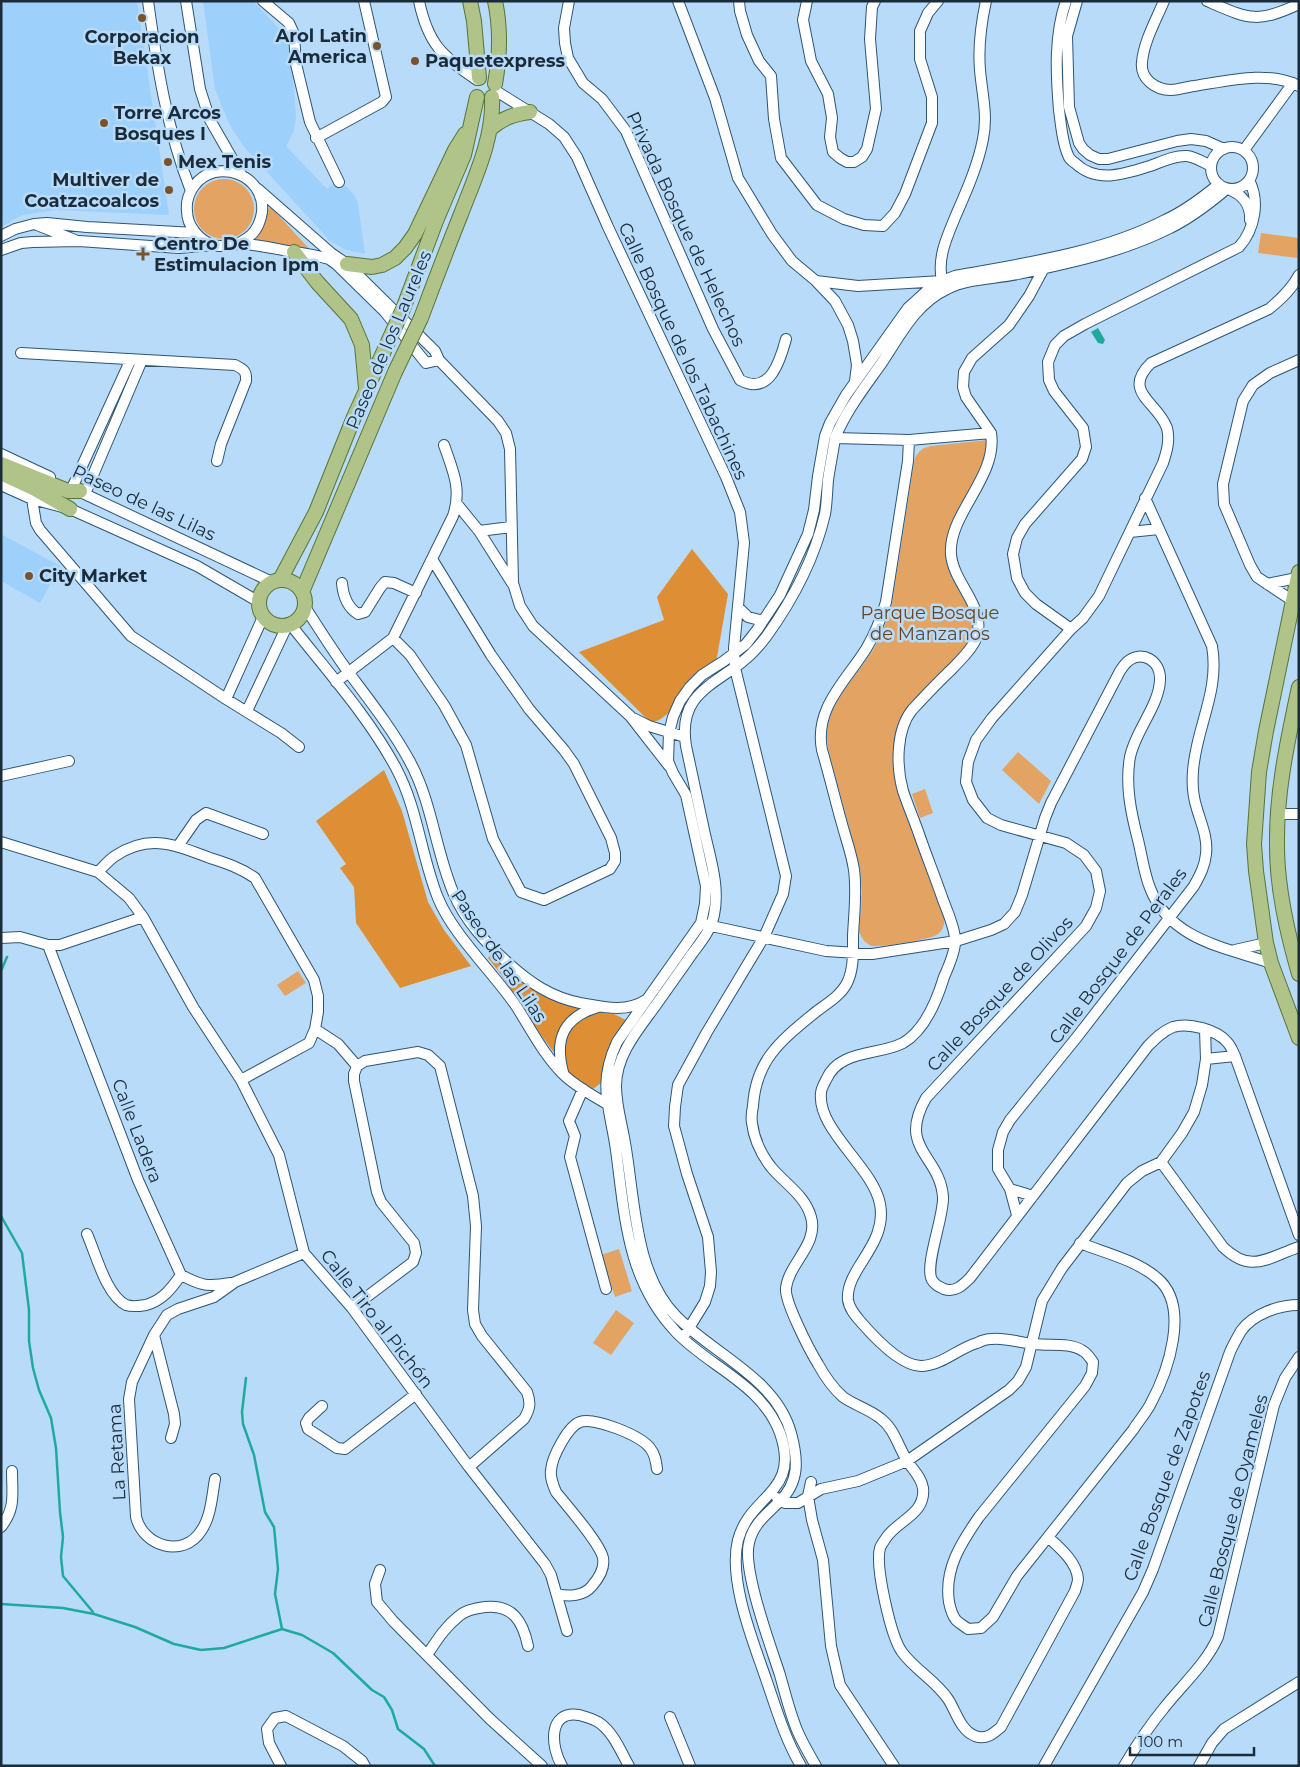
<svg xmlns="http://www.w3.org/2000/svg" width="1300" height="1767" font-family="Montserrat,sans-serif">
  <rect width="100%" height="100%" fill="#b8dbfa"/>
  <path fill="#9dd0fb" d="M1 1H137L169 215 56 210 22 215 1 227Z
    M203 1H253L288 38 291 47 296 117 294 131 286 146 327 189 339 179 355 196 358 203 365 254 346 250 330 241 245 148 234 132 227 119 215 89Z
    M1 534 60 566 40 603 1 581Z"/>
  <path fill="#e3a362" d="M194 209a30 30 0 1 1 60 0a30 30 0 1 1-60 0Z
    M270 206 313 253 255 241Z
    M1261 233 1299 238 1297 258 1258 253Z
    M988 440 987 453 949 534C947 543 945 552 947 561 955 595 988 611 966 648L908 707 899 724 895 758 944 916C945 923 944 929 938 934 931 940 881 947 871 946L864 941 859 932 862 893 860 869 828 748C821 709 852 683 871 653 881 638 887 621 892 604L914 462C916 453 921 448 931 446Z
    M1018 752 1051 781 1039 804 1002 770Z
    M925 789 933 813 920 818 912 794Z
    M298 971 306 983 285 996 277 985Z
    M619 1249 632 1291 615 1297 601 1255Z
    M616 1310 634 1323 611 1355 593 1343Z"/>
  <path fill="#de8f35" d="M692 549 728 594 716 663 667 714C661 719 656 724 648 720L579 652 664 620 657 597Z
    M384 770 402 811 428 902 444 930 471 966 400 988 356 923 354 887 340 868 346 864 316 821Z
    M492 954C524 984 537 997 581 1007L567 1019 556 1055C531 1024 514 989 488 958Z
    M600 1011H608L628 1021 604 1068 601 1083 593 1089 568 1073C563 1054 562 1030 581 1019 587 1015 594 1014 600 1011Z"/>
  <path fill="#20aa9e" d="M1098 328 1105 340 1103 344 1098 343 1091 332Z"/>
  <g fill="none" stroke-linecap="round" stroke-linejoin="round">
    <path stroke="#20aa9e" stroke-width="2.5" d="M1 971 7 957
      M1 1216 22 1253 29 1310V1341L33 1368 39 1390 51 1418 56 1448 60 1512 63 1537 61 1557 63 1576 93 1612
      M246 1378 242 1412 243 1424 254 1455 265 1512 274 1527 278 1569 275 1594 282 1629
      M1 1604 63 1608 94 1614 135 1627 174 1644 201 1650 224 1648 282 1629 302 1635 333 1653 372 1690 384 1697 392 1710 398 1729 424 1749 435 1766"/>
    <g stroke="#2d5576" stroke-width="12">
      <path id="minor" d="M148 1C157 66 167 130 191 191
        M186 1 200 89 210 120 241 174
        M263 1 289 23 294 34 296 64 310 122 339 182
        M419 1C428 44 442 56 477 80
        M569 1 564 28 565 43 568 58 583 83 602 99 626 131 713 329 740 380C770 396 780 361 786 339
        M678 1 715 98 738 178 772 234 792 261 816 281 835 301 848 325 853 341 857 365 855 381
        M739 1 740 11 747 35 759 61 771 76 774 119 781 158 817 205 844 219 864 225 883 226 895 213 905 194 932 123V97L920 59V31L928 13 938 1
        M807 1 803 20 811 61 828 94 832 118 830 137 833 152 840 158 847 162H854L862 157 867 149 876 109 870 39 872 7 875 1
        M1066 1C1054 35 1056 74 1059 110 1061 124 1062 142 1068 155 1069 159 1072 161 1075 163 1097 184 1125 174 1150 166 1161 162 1175 155 1187 156 1195 157 1203 162 1211 166
        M1077 1 1067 36 1069 107 1079 143 1083 149 1090 155 1099 159H1108L1177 141 1191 139 1206 141 1224 149
        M1164 1C1156 20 1144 41 1142 62 1140 79 1156 90 1171 90 1178 90 1186 87 1194 86 1227 81 1268 70 1299 86
        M1207 1C1249 19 1256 24 1299 4
        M496 91 549 124 564 137 577 157 608 227 726 477 740 512 744 543 734 648 735 668 786 876 783 894 764 937 707 1032 678 1085 675 1107 674 1126 687 1174 708 1237 711 1272 710 1286 705 1302 686 1333
        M316 138 382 102 386 97 364 1
        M1211 168a21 21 0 1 1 42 0a21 21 0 1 1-42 0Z
        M1244 150 1293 83
        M258 189 331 253 347 264 435 351 439 360 498 421 506 433 510 449 513 583 520 606 533 626 630 716 669 766
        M1228 189C1242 194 1251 205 1250 220
        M37 225 75 240
        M1 236 15 229 34 224 47 223 87 227 195 233
        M238 244C242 241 247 239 251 235 257 230 261 220 262 212 266 175 216 156 194 186 189 193 186 202 187 211 187 226 199 240 213 245 222 248 230 244 239 244 255 244 272 248 288 251 302 253 316 255 329 259L336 264 385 312 426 363 439 360
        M1 250 21 243 33 242 79 241 179 248 213 245
        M1044 268 1029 296 1009 325 972 358 964 372 963 387 966 397 991 433C998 477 948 514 951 554 953 584 988 608 976 639 971 651 960 660 952 669 938 682 925 696 912 710 896 730 896 766 903 791 908 806 915 822 920 837 927 857 935 877 942 897 946 909 955 927 955 940 956 949 948 968 944 977 937 1000 924 1031 903 1043 878 1056 839 1049 826 1080 824 1084 821 1089 821 1093 817 1130 873 1167 880 1204 888 1245 845 1269 848 1300 849 1308 855 1315 860 1321 873 1336 901 1367 922 1366 942 1365 959 1348 977 1343 981 1341 986 1339 991 1339 1005 1337 1020 1343 1035 1344 1050 1346 1070 1342 1083 1351 1087 1353 1090 1358 1093 1362L1092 1373 1085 1386 979 1517C961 1543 944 1569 949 1602 950 1607 952 1615 956 1620 959 1623 964 1626 968 1629L981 1628 993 1617 1017 1576 1133 1430C1138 1422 1145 1414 1150 1405 1168 1372 1191 1306 1157 1278 1136 1260 1105 1253 1080 1243
        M1299 275C1292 289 1281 299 1269 309L1151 363C1121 392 1158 402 1167 428 1170 440 1167 451 1163 463L1099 596 1083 618 1071 629 992 718 976 740 968 762 966 782 973 800 987 818 1001 825 1066 843 1084 855 1096 871 1100 891 1096 908 1086 926 926 1098C897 1149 940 1155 943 1197 944 1217 924 1266 932 1280 935 1285 939 1287 944 1289 955 1293 963 1285 970 1278L1148 1046C1156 1038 1163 1031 1173 1027 1189 1022 1217 1030 1227 1042 1231 1046 1233 1052 1235 1056L1299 1235
        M816 281 858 286 942 281C937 257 947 237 956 215 967 190 978 165 983 139 988 115 982 94 980 70 978 47 981 24 986 1H985
        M21 353 235 365C243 369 247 371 246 381L221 444 217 461
        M835 438 909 440 991 433
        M909 440 908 461 886 602C881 619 875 634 866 649 846 681 814 708 822 750 829 774 835 799 842 824 846 839 852 855 854 870 857 892 854 914 853 936 853 951 854 969 847 983 841 995 828 1003 817 1011 783 1039 756 1058 753 1106 752 1111 751 1118 752 1123 754 1139 761 1154 771 1167 784 1183 805 1195 811 1217 819 1244 789 1263 786 1288 784 1301 810 1351 818 1364 824 1375 834 1389 843 1397 854 1405 869 1409 880 1418 895 1429 898 1447 908 1462 914 1471 921 1477 923 1488 926 1514 898 1520 886 1538 884 1541 881 1545 880 1548 875 1567 891 1637 902 1652 915 1670 935 1680 948 1699 956 1711 960 1730 975 1736 986 1740 993 1734 1001 1727L1075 1591C1076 1587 1078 1583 1078 1579 1077 1562 1059 1547 1048 1537
        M1 454 50 477
        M1 485 32 499 70 509 197 566 259 602
        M72 488 131 359
        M74 489 272 582
        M85 494 142 360
        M32 499 36 523 40 530 131 636 226 699 281 733 299 747
        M457 504 479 531 511 527
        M479 531 512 583
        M1130 532 1159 529
        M342 583C343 595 347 607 358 614L365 612 380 588 385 582 394 583 416 593
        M1267 584 1297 578
        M1293 601 1257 577 1250 565 1224 504 1223 484 1243 401 1253 385 1270 373 1299 360
        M305 607C319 629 333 651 349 673 370 701 392 729 409 760 432 801 435 849 453 892 465 921 486 943 508 963 530 983 551 997 580 1003 603 1007 626 1013 646 1000
        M738 607 748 617 763 621
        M291 625C327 671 368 716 396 768 418 809 421 856 438 898 453 935 493 972 516 1006 531 1029 543 1054 563 1074 575 1086 592 1095 607 1104
        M1071 629 1036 604 1025 593 1017 578 1013 554 1017 538 1025 524 1082 459 1086 447 1083 428 1054 391 1049 380 1048 362 1055 345 1064 336 1085 324 1239 247C1255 229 1260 201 1249 180
        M393 638 410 655 444 705 466 745 493 839 521 892 544 900 610 869 615 861V853L611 838 574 764 564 750 529 709 491 655 432 559
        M336 682 393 638 453 516C462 489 453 471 444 445
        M226 699 263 617
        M247 711 287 626
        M633 718 649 726 685 737
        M1 776 69 761
        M1278 814H1299
        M1 842 98 872 129 898 143 917 193 1007 241 1080 279 1155 304 1253 352 1308 469 1467 545 1564 551 1575 567 1631
        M178 846 196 820 206 813 263 834
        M98 872C103 867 109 860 115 856 150 833 175 845 210 858 226 863 241 868 255 878L314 980 318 996V1012L315 1029 309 1043 241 1080
        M707 925 826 951 872 954 956 941 991 930 1004 924 1015 912 1022 895 1045 818 1051 803 1120 671C1122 668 1125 664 1127 662 1142 649 1161 661 1160 680 1159 706 1135 731 1130 757 1125 785 1131 813 1138 840 1142 856 1144 873 1150 888 1170 940 1224 947 1271 963
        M1 938 20 937 48 945H60L143 917
        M48 945 138 1180 181 1275C202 1286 207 1287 231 1283
        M1235 950 1266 943
        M315 1029 338 1044 357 1066
        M1206 1059 1235 1056
        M357 1066 365 1061 418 1052 428 1055 440 1066 473 1196 476 1226 473 1310 475 1324 482 1336 527 1392C531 1403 530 1409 524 1419L469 1467
        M563 1072C554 1038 564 1017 598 1007
        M583 1089 569 1121 575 1136 570 1157 606 1289
        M1161 1162 1223 1247C1251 1274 1267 1258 1299 1247
        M1010 1189 1033 1196
        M1017 1215 1010 1189 998 1169V1150L1003 1132 1010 1120 1077 1037 1194 886C1200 875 1205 866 1206 854 1208 838 1201 823 1197 809 1193 797 1192 783 1193 771 1196 727 1220 692 1212 646L1145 498
        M87 1234C96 1254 106 1295 126 1305 132 1307 140 1306 146 1305 163 1300 171 1289 181 1275
        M352 1308 413 1262 416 1253 414 1243 381 1202 377 1192 354 1081V1074L357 1066
        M154 1335 174 1414 175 1424 171 1438
        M322 1406 309 1418 306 1423 308 1429 337 1448 345 1449 416 1394
        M215 1479C212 1496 211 1517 201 1531 183 1559 143 1546 136 1517L129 1399 132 1382 154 1335 167 1315 178 1309 214 1297 235 1282 304 1253
        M811 1482 808 1496 812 1520 823 1560 831 1646 840 1685 894 1766
        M777 1498 785 1503H798L821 1489 858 1481 907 1461 1009 1390 1018 1381 1026 1367 1042 1301 1062 1268 1127 1183 1142 1171 1161 1162 1182 1133 1194 1112 1202 1085 1206 1059 1205 1030
        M1 1527C16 1508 12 1494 12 1471
        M380 1570 375 1584 377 1602 393 1621 490 1719 542 1766
        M557 1594C569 1597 584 1596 592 1586 599 1578 605 1569 603 1558 600 1543 567 1506 556 1492 553 1485 550 1478 551 1470 552 1457 568 1426 580 1422 594 1417 640 1435 650 1448 655 1454 656 1461 657 1469
        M427 1655C437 1640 445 1627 459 1616 466 1610 476 1608 485 1607 513 1604 523 1622 528 1646
        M670 1717 690 1766
        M281 1766 269 1743 267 1729 275 1718 286 1716 343 1746 362 1761 365 1766
        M562 1766C551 1748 547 1710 579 1715 586 1717 595 1719 601 1724 614 1734 621 1752 629 1766
        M801 1766C785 1739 776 1708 766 1679 753 1641 728 1580 738 1540 750 1494 801 1493 780 1433 762 1384 709 1367 676 1332 627 1280 625 1217 616 1150 610 1107 597 1085 617 1042L701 923 705 904 706 886 686 795 673 773 668 761 669 733 673 717 680 701 690 687 702 675 724 661 746 644 757 630 780 595 808 534 814 510 818 476 825 436 830 423 846 395 908 308 929 289 942 281 955 276C1025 263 1101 253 1165 220 1185 211 1202 198 1219 184
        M816 1766C809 1754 802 1742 797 1730 790 1713 785 1693 780 1675 771 1647 742 1569 749 1543 753 1524 766 1515 779 1502 800 1482 798 1459 791 1433 776 1378 713 1354 676 1316 634 1273 635 1199 625 1143 622 1124 616 1106 616 1086 616 1055 638 1030 656 1005 668 988 680 971 692 954 701 942 711 930 714 915 720 886 710 858 704 830 698 802 692 774 686 746 679 702 702 690 734 668 746 660 757 649 766 637 792 601 815 557 825 514 827 503 827 491 828 480 830 466 833 452 835 438 846 411 864 388 881 364 900 336 915 304 947 289 968 278 995 279 1018 274 1069 263 1123 252 1170 228 1189 219 1206 206 1223 192
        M1044 1766 1143 1592 1153 1569 1230 1352C1233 1345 1237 1338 1241 1331 1253 1314 1279 1305 1299 1305
        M1124 1766C1136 1746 1149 1726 1164 1708 1182 1685 1206 1664 1218 1637L1274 1405 1285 1378 1299 1357
        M1199 1766 1212 1743 1224 1729 1299 1682"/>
    </g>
    <g stroke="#597438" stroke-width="16">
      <path id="major" d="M470 1 474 21 479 78
        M495 1C501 29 500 56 495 84
        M490 129C503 118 514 114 530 112
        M294 252 317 282 351 319 362 345 366 388
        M347 264 372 267 382 265 395 258 405 248 415 234 455 150 465 134
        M403 309 436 221 464 155 477 97
        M421 318C434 283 447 249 461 214 475 177 494 138 492 97
        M1 464 68 491H80
        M7 476 35 489 70 509
        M1299 572 1266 731 1259 772 1254 844 1256 871 1266 943 1271 963 1299 1038
        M280 580 316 512 354 417 379 362
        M259 603a23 23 0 1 1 46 0a23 23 0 1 1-46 0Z
        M302 592 395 372
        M1299 687C1288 739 1276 792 1277 846 1277 889 1287 932 1299 974"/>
    </g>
    <use href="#minor" stroke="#fff" stroke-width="10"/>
    <use href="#major" stroke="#b0c388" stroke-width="14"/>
    <g stroke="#597438" stroke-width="16" stroke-linecap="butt">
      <path id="major-bridge" d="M379 362 403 309
        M395 372 421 318"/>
    </g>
    <use href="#major-bridge" stroke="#b0c388" stroke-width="14"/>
  </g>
  <g fill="#78542e" stroke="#b8dbfa" stroke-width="2">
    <circle cx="142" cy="18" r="5"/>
    <circle cx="377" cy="46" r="5"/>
    <circle cx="415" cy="61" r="5"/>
    <circle cx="104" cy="123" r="5"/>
    <circle cx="168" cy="162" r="5"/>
    <circle cx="169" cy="190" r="5"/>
    <path d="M140.5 246.5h5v5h5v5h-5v5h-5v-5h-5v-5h5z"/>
    <circle cx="29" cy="576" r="5"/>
  </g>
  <g text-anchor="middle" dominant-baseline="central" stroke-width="5" stroke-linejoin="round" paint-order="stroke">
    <g font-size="18" font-weight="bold" fill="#1a2b39" stroke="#b8dbfa" text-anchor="start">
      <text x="367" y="36" text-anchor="end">Arol Latin<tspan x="367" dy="21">America</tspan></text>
      <text x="142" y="37" text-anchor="middle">Corporacion<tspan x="142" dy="21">Bekax</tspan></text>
      <text x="425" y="61">Paquetexpress</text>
      <text x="114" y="113">Torre Arcos<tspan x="114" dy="21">Bosques I</tspan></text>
      <text x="178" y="162">Mex Tenis</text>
      <text x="159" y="180" text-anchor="end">Multiver de<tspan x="159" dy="21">Coatzacoalcos</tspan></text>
      <text x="154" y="244">Centro De<tspan x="154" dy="21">Estimulacion Ipm</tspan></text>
      <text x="39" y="576">City Market</text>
    </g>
    <g font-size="18" fill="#1a2b39" stroke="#b8dbfa">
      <text transform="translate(686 229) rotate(65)">Privada Bosque de Helechos</text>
      <text transform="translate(389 340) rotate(-67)">Paseo de los Laureles</text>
      <text transform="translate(683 351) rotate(65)">Calle Bosque de los Tabachines</text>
      <text transform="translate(144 503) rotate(25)">Paseo de las Lilas</text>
      <text transform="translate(499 956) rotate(56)">Paseo de las Lilas</text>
      <text transform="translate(1118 956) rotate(-53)">Calle Bosque de Perales</text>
      <text transform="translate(1000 994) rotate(-47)">Calle Bosque de Olivos</text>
      <text transform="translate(137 1131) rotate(69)">Calle Ladera</text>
      <text transform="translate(377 1319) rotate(52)">Calle Tiro al Pichón</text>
      <text transform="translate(117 1452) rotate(-93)">La Retama</text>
      <text transform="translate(1167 1476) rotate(-70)">Calle Bosque de Zapotes</text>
      <text transform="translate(1233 1511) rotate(-76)">Calle Bosque de Oyameles</text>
    </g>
    <g font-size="18" fill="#674522" stroke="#b8dbfa">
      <text x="930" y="613">Parque Bosque<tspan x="930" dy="21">de Manzanos</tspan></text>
    </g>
  </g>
  <rect width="1300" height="1767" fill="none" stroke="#1a2b39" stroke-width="5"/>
  <path d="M1130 1747v8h124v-8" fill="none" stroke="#1a2b39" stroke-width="2.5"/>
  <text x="1138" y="1747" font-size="15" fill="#1a2b39" stroke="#b8dbfa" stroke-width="4" paint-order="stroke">100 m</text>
</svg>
